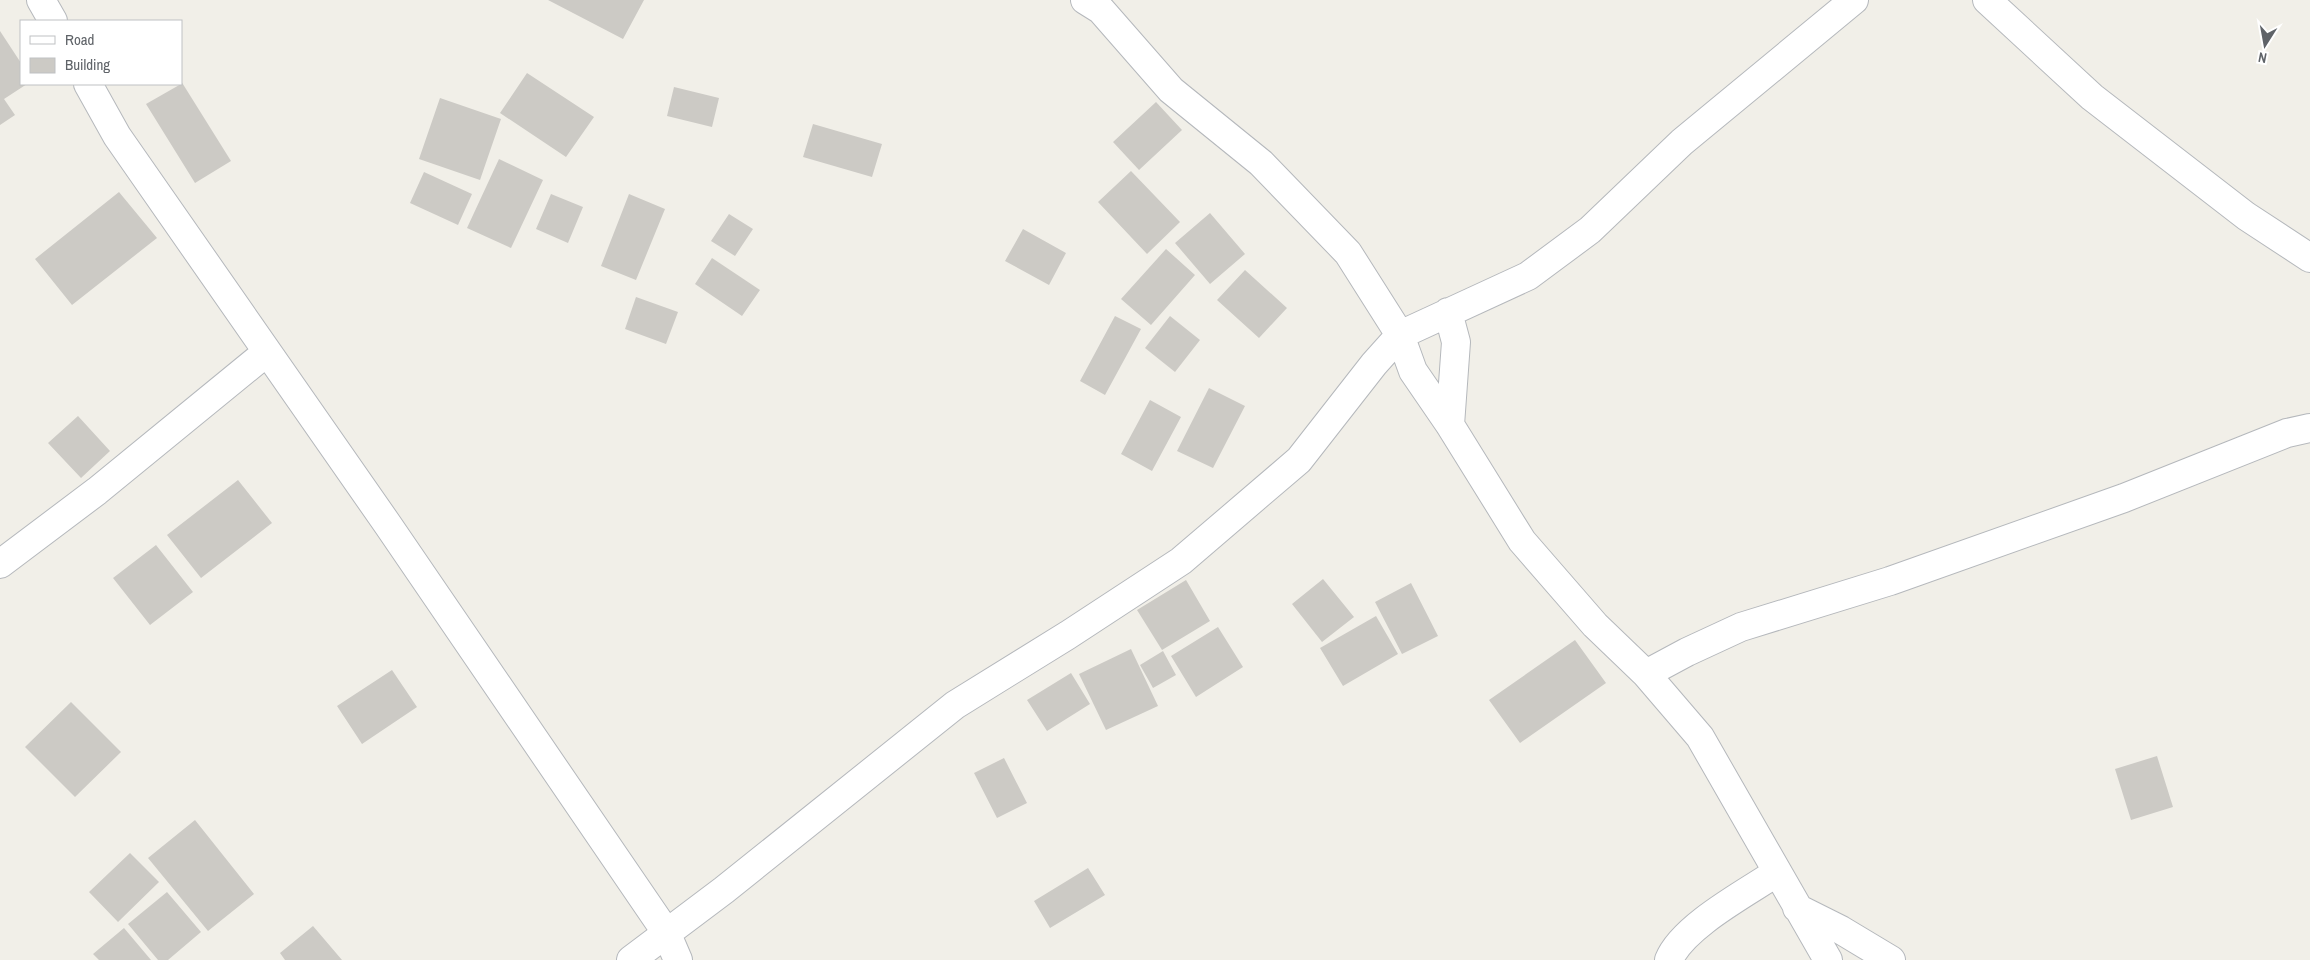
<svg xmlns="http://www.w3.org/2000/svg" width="2310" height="960" font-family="'Archivo Narrow',sans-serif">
  <rect width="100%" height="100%" fill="#f1efe8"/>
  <path fill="#cccac5" d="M548 0H644L623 39Z
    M0 31 21 63V84H27L4 99 15 115 0 125Z
    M527 73 594 117 566 157 500 113Z
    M181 81 231 161 195 183 146 104 181 84Z
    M674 87 719 98 712 127 667 116Z
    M440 98 501 119 480 180 419 159Z
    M1156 102 1182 130 1139 170 1113 142Z
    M813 124 882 144 872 177 803 157Z
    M499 159 543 180 511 248 467 228Z
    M1131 171 1180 222 1147 254 1098 202Z
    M424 172 472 194 458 225 410 203Z
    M119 192 157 238 72 305 35 259Z
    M551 194 583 207 568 243 536 229Z
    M629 194 665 209 636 280 601 266Z
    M1210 213 1245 254 1210 284 1175 243Z
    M729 214 753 229 735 256 711 241Z
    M1023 229 1066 253 1049 285 1005 261Z
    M1166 249 1195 275 1151 325 1121 299Z
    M712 258 760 290 742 316 695 284Z
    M1245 270 1287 308 1259 338 1217 300Z
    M636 297 678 312 666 344 625 329Z
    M1115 316 1141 329 1105 395 1080 381Z
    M1170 316 1200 340 1175 372 1145 348Z
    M1209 388 1245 406 1213 468 1177 451Z
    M1150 400 1181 417 1152 471 1121 454Z
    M78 416 110 451 81 478 48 443Z
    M238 480 272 523 201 578 167 535Z
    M156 545 193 592 150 625 113 578Z
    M1323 579 1354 617 1322 642 1292 604Z
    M1186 580 1210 621 1162 650 1137 610Z
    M1411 583 1438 636 1402 654 1375 602Z
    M1376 616 1398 654 1343 686 1320 648Z
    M1218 627 1243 667 1196 697 1171 656Z
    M1575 640 1606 683 1520 743 1489 700Z
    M1131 649 1158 706 1106 730 1079 674Z
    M1163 651 1176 675 1153 688 1140 665Z
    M392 670 417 707 362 744 337 706Z
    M1071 673 1090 704 1047 731 1027 700Z
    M71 702 121 752 75 797 25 747Z
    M2157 756 2173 807 2131 820 2115 769Z
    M1004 758 1027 803 997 818 974 773Z
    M195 820 254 894 208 931 148 858Z
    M130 853 159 882 118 922 89 892Z
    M1088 868 1105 895 1050 928 1034 901Z
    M167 892 201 932 168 960H158L128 924Z
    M313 926 342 960H285L280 953Z
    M124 928 151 960H99L93 954Z"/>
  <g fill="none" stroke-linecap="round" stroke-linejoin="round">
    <g stroke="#b5b8bc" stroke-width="30">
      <path id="street" d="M41 0 53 21
        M1085 0 1101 10 1171 90 1261 163 1348 253 1400 335 1413 371 1450 425 1522 541 1595 625 1646 674 1700 737 1828 960
        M1987 0 2092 97 2246 216 2310 258
        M88 84 117 136 388 525 666 932 678 960
        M1448 312 1456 342 1450 425
        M0 564 97 491 267 352
        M1646 674 1687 652 1741 627 1890 581 2124 498 2287 433 2310 428
        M1797 908 1841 930 1891 960
        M631 960 724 890 955 705 1068 635 1181 561 1299 460 1374 364 1400 335 1528 276 1590 230 1682 142 1854 0
        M1669 960C1682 927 1746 893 1776 873"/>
    </g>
    <use href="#street" stroke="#fff" stroke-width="28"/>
  </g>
  <rect x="20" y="20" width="162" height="65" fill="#ffffff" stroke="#bfc1c3"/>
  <rect x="30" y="36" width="25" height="8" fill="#ffffff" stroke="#bfc1c3"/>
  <text x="65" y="45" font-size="15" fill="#5f6368">Road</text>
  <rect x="30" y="58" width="25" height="15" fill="#cccac5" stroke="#bfc1c3"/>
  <text x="65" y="70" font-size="15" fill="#5f6368">Building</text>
  <g transform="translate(2265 45) rotate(191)" stroke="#ffffff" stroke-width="4" paint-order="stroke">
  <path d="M0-4L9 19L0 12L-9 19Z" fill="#5f6368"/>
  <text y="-8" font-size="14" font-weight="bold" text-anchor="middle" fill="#5f6368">N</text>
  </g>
</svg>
